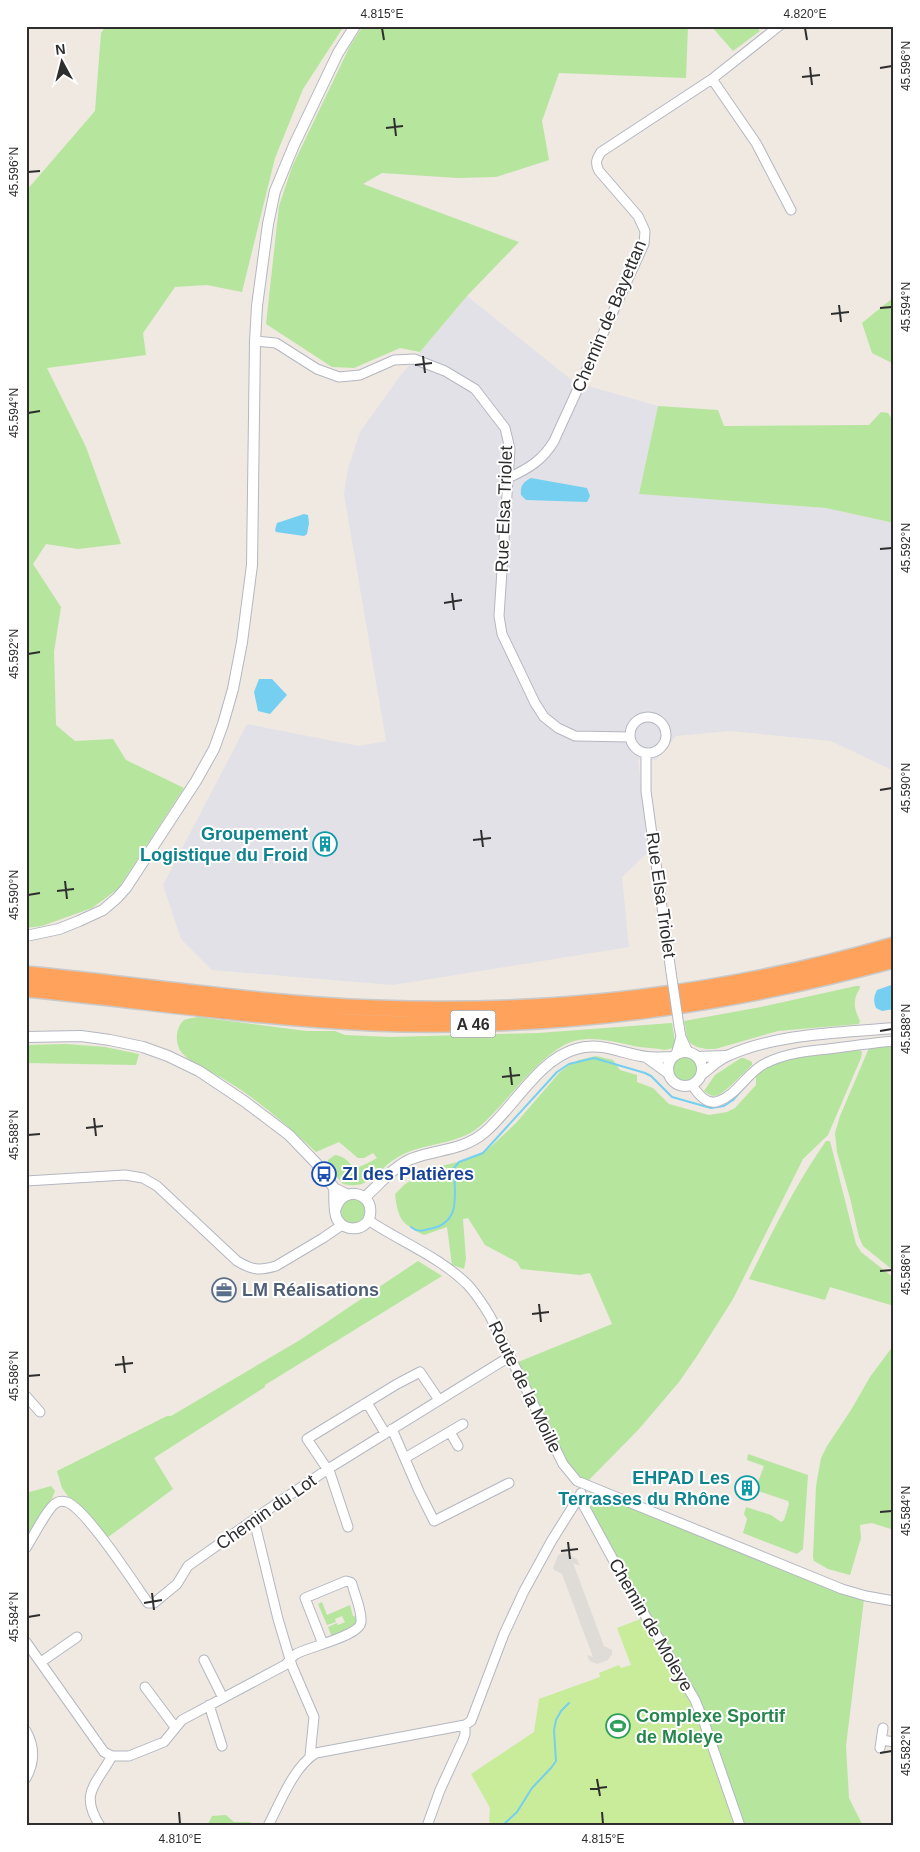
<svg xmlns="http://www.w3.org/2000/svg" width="920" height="1852" font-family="Helvetica,sans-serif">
  <rect width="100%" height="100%" fill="#efe9e1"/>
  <path fill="#e3e1e8" d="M467 296 574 382 658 406 639 494 826 508 894 523V771L831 741 730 731 676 736 656 760 638 759 648 852 622 877 629 947 393 985 212 970 181 939 163 885 247 724 359 746 386 741 344 494 348 468 360 432 400 376Z"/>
  <path fill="#b6e59e" d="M106 26H344L303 89 275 158 242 292 207 285 175 287 143 333 146 355 47 368 86 447 121 544 78 549 46 544 33 564 61 607 54 652 56 725 75 741 113 739 126 760 184 788 118 889 92 908 42 926 26 928V191L95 111 101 33Z
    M363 26H688L686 78 559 73 542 121 549 160 496 177 457 178 382 173 363 184 519 242 467 296 420 352 400 348 354 368 332 367 266 324 279 206 292 167 350 46Z
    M711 26H755L760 31 733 51Z
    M894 297V364L872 353 862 323Z
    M658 406 718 410 724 426 869 425 881 412 888 413 894 422V523L826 508 639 494Z
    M856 986H860V988C852 1001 854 1008 860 1021L859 1024 778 1031 715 1049H706L697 1047 690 1043 687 1037 684 1021 761 1007Z
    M198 1017 306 1031H335L345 1035 391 1037 538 1033 672 1023 675 1041 673 1048 665 1050C655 1048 644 1048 634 1046 614 1042 595 1036 574 1041 539 1052 508 1103 479 1127 456 1146 423 1142 398 1157 378 1168 371 1191 343 1184L328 1167V1160L335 1155C358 1159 343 1178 377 1158L373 1153 364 1158H358L339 1142 316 1152C288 1126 260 1101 227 1081 213 1072 193 1066 182 1053 175 1045 175 1029 183 1021 187 1018 193 1018 198 1017Z
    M66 1044 105 1047 139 1054 136 1065 26 1063V1045Z
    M894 1044V1271L863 1246 859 1237 850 1198 837 1152 835 1133 840 1116 869 1048Z
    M860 1050 862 1052 861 1058 828 1135 803 1159 733 1299 697 1356 679 1382 639 1429 588 1481 577 1475 569 1465 518 1362 612 1324 590 1273 580 1275 521 1269 517 1262 485 1245 468 1218 463 1219 466 1259 464 1269 452 1265 447 1227 424 1235C402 1224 398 1220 395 1194L404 1185 428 1169 458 1162 484 1153 516 1123 560 1072 569 1065 579 1060 596 1056 613 1060 620 1070 637 1075V1082L653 1088 669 1104 709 1115 727 1112 735 1108 756 1085V1072L780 1060 841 1051Z
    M673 1069a12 12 0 1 1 24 0a12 12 0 1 1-24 0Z
    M741 1058H744L752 1062V1065C744 1072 724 1095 715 1096 710 1096 707 1093 704 1091L715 1075Z
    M826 1141H830L856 1244 861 1252 894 1278V1306L830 1287 825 1300 749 1279C772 1232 796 1184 826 1141Z
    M341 1211a12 12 0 1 1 24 0a12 12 0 1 1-24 0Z
    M418 1261 442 1276 265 1385V1387L154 1458 173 1489 107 1538 81 1509 67 1495 62 1488 57 1471 167 1416H171L300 1340Z
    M894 1341V1530L872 1523 860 1525 861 1538 850 1575 828 1569 814 1561 813 1557 816 1486 821 1458 827 1446 851 1410 870 1377 890 1350Z
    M748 1454 808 1475 803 1549 797 1554 743 1533 747 1519 744 1514 746 1507 771 1515 781 1522 784 1520 789 1504 788 1501 755 1490 764 1466 747 1460Z
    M51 1486 55 1491 52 1498 26 1539V1493Z
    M591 1492 864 1599 846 1746 849 1798 863 1826H743L701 1706 680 1666 612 1551 584 1498 585 1495H588Z
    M322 1602 327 1615 350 1605 353 1616 357 1617C355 1631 344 1632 332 1637L328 1627 337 1623 338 1625 345 1622 342 1616 335 1619 336 1622 327 1625 318 1604Z
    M226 1815 234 1822H250L255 1826H207L212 1816Z"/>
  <path fill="#c9ec9a" d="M643 1618 686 1691 699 1720 735 1826H492L489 1821 490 1808 471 1774 534 1732 539 1699 600 1677 599 1673 619 1665 621 1668 631 1665 617 1628Z"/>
  <path fill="#dfdcd8" d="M564 1552 577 1559 580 1566 573 1563 604 1646 612 1650V1654L608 1660 597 1664 590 1661 587 1655 593 1657 562 1574 554 1570 553 1568 558 1555Z"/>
  <path fill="#75cff0" d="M531 478 587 488 590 496 587 502 526 500 521 495C520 486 523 482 531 478Z
    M304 514 308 515 309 523 307 534 304 536 276 532 275 530 277 523Z
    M259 679H272L287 695 270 714 258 711 254 692Z
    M894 984V1009L882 1011 876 1008C873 1001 874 996 877 990Z"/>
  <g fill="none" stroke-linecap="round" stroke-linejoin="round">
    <path stroke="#75cff0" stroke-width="2" d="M411 1227C417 1232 422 1231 429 1229 463 1223 454 1193 454 1168L459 1162 483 1153 557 1072 569 1064 594 1058 645 1073 651 1076 672 1097 711 1108 724 1106 733 1100 746 1085
      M502 1826 517 1812 532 1788 551 1768 556 1761 554 1730 556 1720 561 1711 569 1703"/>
    <g stroke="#b4b7c1" stroke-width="11">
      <path id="minor" d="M712 79 756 143 791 210
        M255 341 276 343 317 369 339 377 360 375 394 360 414 359 445 371 475 389 505 428 510 449 499 616 502 634 535 703 544 717 558 728 575 736 630 737
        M508 478C528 469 543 460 554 441L644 244 645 231 638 216 599 171C595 163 596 160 601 152L712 79 779 26
        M630 735a18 18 0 1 1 36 0a18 18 0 1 1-36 0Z
        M646 753V791L671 972
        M681 1037 688 1052
        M676 1055 681 1037 679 1026
        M692 1085C698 1094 707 1106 719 1101 738 1094 748 1071 766 1063 786 1053 808 1051 829 1049 851 1046 872 1043 894 1041
        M26 1181 125 1175 143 1178 157 1186 237 1261C252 1270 259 1271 276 1266L323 1238 342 1225
        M368 1220C401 1242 440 1257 468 1285 476 1294 484 1306 490 1316L563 1464 577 1481 842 1589 866 1596 894 1601
        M26 1396 40 1412
        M364 1404 369 1406 385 1433
        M392 1429 418 1489 434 1521 509 1483
        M450 1432 458 1446
        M405 1458 463 1424
        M581 1493 579 1497 622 1576 695 1700 704 1722 740 1826
        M254 1520 278 1619 292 1666 314 1717 310 1756
        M348 1527 330 1473 307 1439 397 1384 420 1372 439 1400
        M26 1548C32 1539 48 1507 56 1503 59 1501 63 1501 67 1502 87 1510 134 1583 148 1603H154L177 1584 188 1566 263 1513 328 1469 509 1357
        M26 1642 104 1752 112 1756H129L164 1742 182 1720 285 1665C289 1662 292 1656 296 1654 308 1647 360 1636 361 1622 362 1610 355 1596 352 1584L350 1582 346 1581 305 1598 323 1644
        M204 1660 223 1698
        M41 1662 77 1637
        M145 1687 175 1727
        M209 1705 222 1746
        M26 1731C35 1747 35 1762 26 1778
        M882 1740 894 1742
        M880 1748 883 1728
        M100 1826C79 1793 96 1785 112 1756
        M268 1826C280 1803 294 1766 316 1753L465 1725 471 1721 504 1634 524 1591 552 1540 579 1497
        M427 1826 440 1790 463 1740 465 1734V1725"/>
    </g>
    <g stroke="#b4b7c1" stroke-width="12">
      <path id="tertiary" d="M26 936 59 929 79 921 103 910 117 898 126 888 196 781 214 749 223 724 233 689 242 642 252 565 255 341 257 306 268 224 275 191 294 145 338 53 355 26
        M26 1037 81 1036 110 1040 143 1047 168 1056 199 1071 244 1101 289 1135 316 1163 334 1188 348 1195
        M668 1069a17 17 0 1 1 34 0a17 17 0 1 1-34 0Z
        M646 1057 668 1073
        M697 1057 725 1056
        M702 1074C710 1068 718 1060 727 1056 778 1033 839 1033 894 1028
        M334 1188C335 1197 333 1211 337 1219 345 1233 367 1231 370 1215 374 1192 343 1185 336 1208
        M364 1198C379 1185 393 1167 411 1159 436 1149 463 1151 485 1132 514 1107 539 1059 576 1049 601 1041 622 1054 647 1057 656 1058 665 1057 673 1057"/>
    </g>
    <g stroke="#c9c9c9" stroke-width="18">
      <path id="motorway" d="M26 974C143 985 259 1004 376 1008 551 1015 726 994 894 945
        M26 989C141 1000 256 1018 372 1023 551 1030 721 1007 894 960"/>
    </g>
    <use href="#minor" stroke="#fff" stroke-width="9"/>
    <use href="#tertiary" stroke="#fff" stroke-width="10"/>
    <use href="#motorway" stroke="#ffa35c" stroke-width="15"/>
    <g stroke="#b4b7c1" stroke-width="11" stroke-linecap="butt">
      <path id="minor-bridge" d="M671 972 679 1026"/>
    </g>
    <use href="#minor-bridge" stroke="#fff" stroke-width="9"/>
  </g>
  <path fill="none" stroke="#2e2e2e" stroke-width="2" d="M382 28 384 40M805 28 807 40M810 67 812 85M880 68 892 66M802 77 820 75M394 118 396 136M386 128 403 126M28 172 40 171M839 305 841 322M880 308 892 307M831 314 849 312M423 356 425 373M415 365 432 363M28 413 40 411M880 549 892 548M452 593 454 610M444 603 462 600M28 654 40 652M880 790 892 788M481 830 483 847M473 840 491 838M65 881 67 899M57 891 74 889M28 895 40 893M880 1031 892 1029M510 1067 512 1085M502 1077 520 1075M94 1118 96 1136M86 1128 103 1126M28 1135 40 1134M880 1271 892 1270M539 1304 541 1322M532 1314 549 1312M123 1356 125 1373M115 1365 133 1363M28 1376 40 1375M880 1512 892 1511M568 1542 570 1559M561 1551 578 1549M152 1593 154 1610M144 1603 162 1600M28 1617 40 1615M880 1753 892 1751M597 1779 600 1796M590 1789 607 1787M179 1812 180 1824M602 1812 603 1824"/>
  <defs>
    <g id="building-ring" transform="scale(1.25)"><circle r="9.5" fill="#fff" stroke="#0f9aa8" stroke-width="1.5"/><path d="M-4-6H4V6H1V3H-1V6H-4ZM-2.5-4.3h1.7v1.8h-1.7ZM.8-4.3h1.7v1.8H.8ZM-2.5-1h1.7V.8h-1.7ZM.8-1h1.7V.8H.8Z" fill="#0f9aa8"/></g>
    <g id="bus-ring" transform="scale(1.25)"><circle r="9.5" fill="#fff" stroke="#1a4fb4" stroke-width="1.5"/><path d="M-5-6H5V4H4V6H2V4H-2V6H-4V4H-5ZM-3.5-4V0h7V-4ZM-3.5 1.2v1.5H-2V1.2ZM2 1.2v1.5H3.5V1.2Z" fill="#1a4fb4"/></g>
    <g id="office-ring" transform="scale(1.25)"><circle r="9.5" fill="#fff" stroke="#5c6f8a" stroke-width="1.5"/><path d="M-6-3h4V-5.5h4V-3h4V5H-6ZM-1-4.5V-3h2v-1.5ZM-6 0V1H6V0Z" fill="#5c6f8a"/></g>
    <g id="stadium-ring" transform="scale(1.25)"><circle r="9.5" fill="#fff" stroke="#2e9e5b" stroke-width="1.5"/><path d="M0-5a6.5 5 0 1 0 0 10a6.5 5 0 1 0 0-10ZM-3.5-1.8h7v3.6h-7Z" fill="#2e9e5b"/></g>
  </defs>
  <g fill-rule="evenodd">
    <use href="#building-ring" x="325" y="844"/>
    <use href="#bus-ring" x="324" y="1174"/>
    <use href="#office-ring" x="224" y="1290"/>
    <use href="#building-ring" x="747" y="1488"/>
    <use href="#stadium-ring" x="618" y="1726"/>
  </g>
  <g text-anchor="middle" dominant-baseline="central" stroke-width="4" stroke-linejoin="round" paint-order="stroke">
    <rect fill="#fff" stroke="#6d6d6d" stroke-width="1" x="450.5" y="1010.5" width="45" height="27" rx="4"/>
    <g font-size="16" font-weight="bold" fill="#2e2e2e">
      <text x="473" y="1024">A 46</text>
    </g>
    <g font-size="18" fill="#2e2e2e" stroke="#fff">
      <text transform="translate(609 316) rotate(-67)">Chemin de Bayettan</text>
      <text transform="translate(504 509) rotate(-88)">Rue Elsa Triolet</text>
      <text transform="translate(661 895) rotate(82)">Rue Elsa Triolet</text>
      <text transform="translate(525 1387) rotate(64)">Route de la Moille</text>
      <text transform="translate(266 1512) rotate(-35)">Chemin du Lot</text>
      <text transform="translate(651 1625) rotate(60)">Chemin de Moleye</text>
    </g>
    <g font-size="18" font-weight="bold" fill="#0d838f" stroke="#fff" text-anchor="end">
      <text x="308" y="834">Groupement<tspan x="308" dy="21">Logistique du Froid</tspan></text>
      <text x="730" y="1478">EHPAD Les<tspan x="730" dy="21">Terrasses du Rhône</tspan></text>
    </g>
    <g font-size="18" font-weight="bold" fill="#164399" stroke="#fff" text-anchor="start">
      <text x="342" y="1174">ZI des Platières</text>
    </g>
    <g font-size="18" font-weight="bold" fill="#4e5e75" stroke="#fff" text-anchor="start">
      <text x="242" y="1290">LM Réalisations</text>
    </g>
    <g font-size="18" font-weight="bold" fill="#27864d" stroke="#fff" text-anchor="start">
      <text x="636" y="1716">Complexe Sportif<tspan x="636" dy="21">de Moleye</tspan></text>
    </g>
  </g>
  <rect width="920" height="1852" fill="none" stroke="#ffffff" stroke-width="55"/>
  <g transform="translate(62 62) rotate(353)" stroke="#ffffff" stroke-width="4" paint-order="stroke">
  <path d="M0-4L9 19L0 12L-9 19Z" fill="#2e2e2e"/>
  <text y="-8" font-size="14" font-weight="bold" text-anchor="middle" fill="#2e2e2e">N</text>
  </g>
  <rect x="28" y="28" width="864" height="1796" fill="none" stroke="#2e2e2e" stroke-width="2"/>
  <g font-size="12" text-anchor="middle" fill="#2e2e2e">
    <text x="382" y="18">4.815°E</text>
    <text x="805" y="18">4.820°E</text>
    <text transform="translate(906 66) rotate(-90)" y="4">45.596°N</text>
    <text transform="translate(14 172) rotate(-90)" y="4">45.596°N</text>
    <text transform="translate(906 307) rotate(-90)" y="4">45.594°N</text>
    <text transform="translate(14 413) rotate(-90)" y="4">45.594°N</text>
    <text transform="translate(906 548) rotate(-90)" y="4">45.592°N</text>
    <text transform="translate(14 654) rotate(-90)" y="4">45.592°N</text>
    <text transform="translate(906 788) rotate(-90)" y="4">45.590°N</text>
    <text transform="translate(14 895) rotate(-90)" y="4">45.590°N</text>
    <text transform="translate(906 1029) rotate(-90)" y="4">45.588°N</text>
    <text transform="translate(14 1135) rotate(-90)" y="4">45.588°N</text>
    <text transform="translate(906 1270) rotate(-90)" y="4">45.586°N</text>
    <text transform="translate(14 1376) rotate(-90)" y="4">45.586°N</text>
    <text transform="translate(906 1511) rotate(-90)" y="4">45.584°N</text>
    <text transform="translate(14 1617) rotate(-90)" y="4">45.584°N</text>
    <text transform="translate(906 1751) rotate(-90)" y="4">45.582°N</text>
    <text x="180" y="1843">4.810°E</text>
    <text x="603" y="1843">4.815°E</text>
  </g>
</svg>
